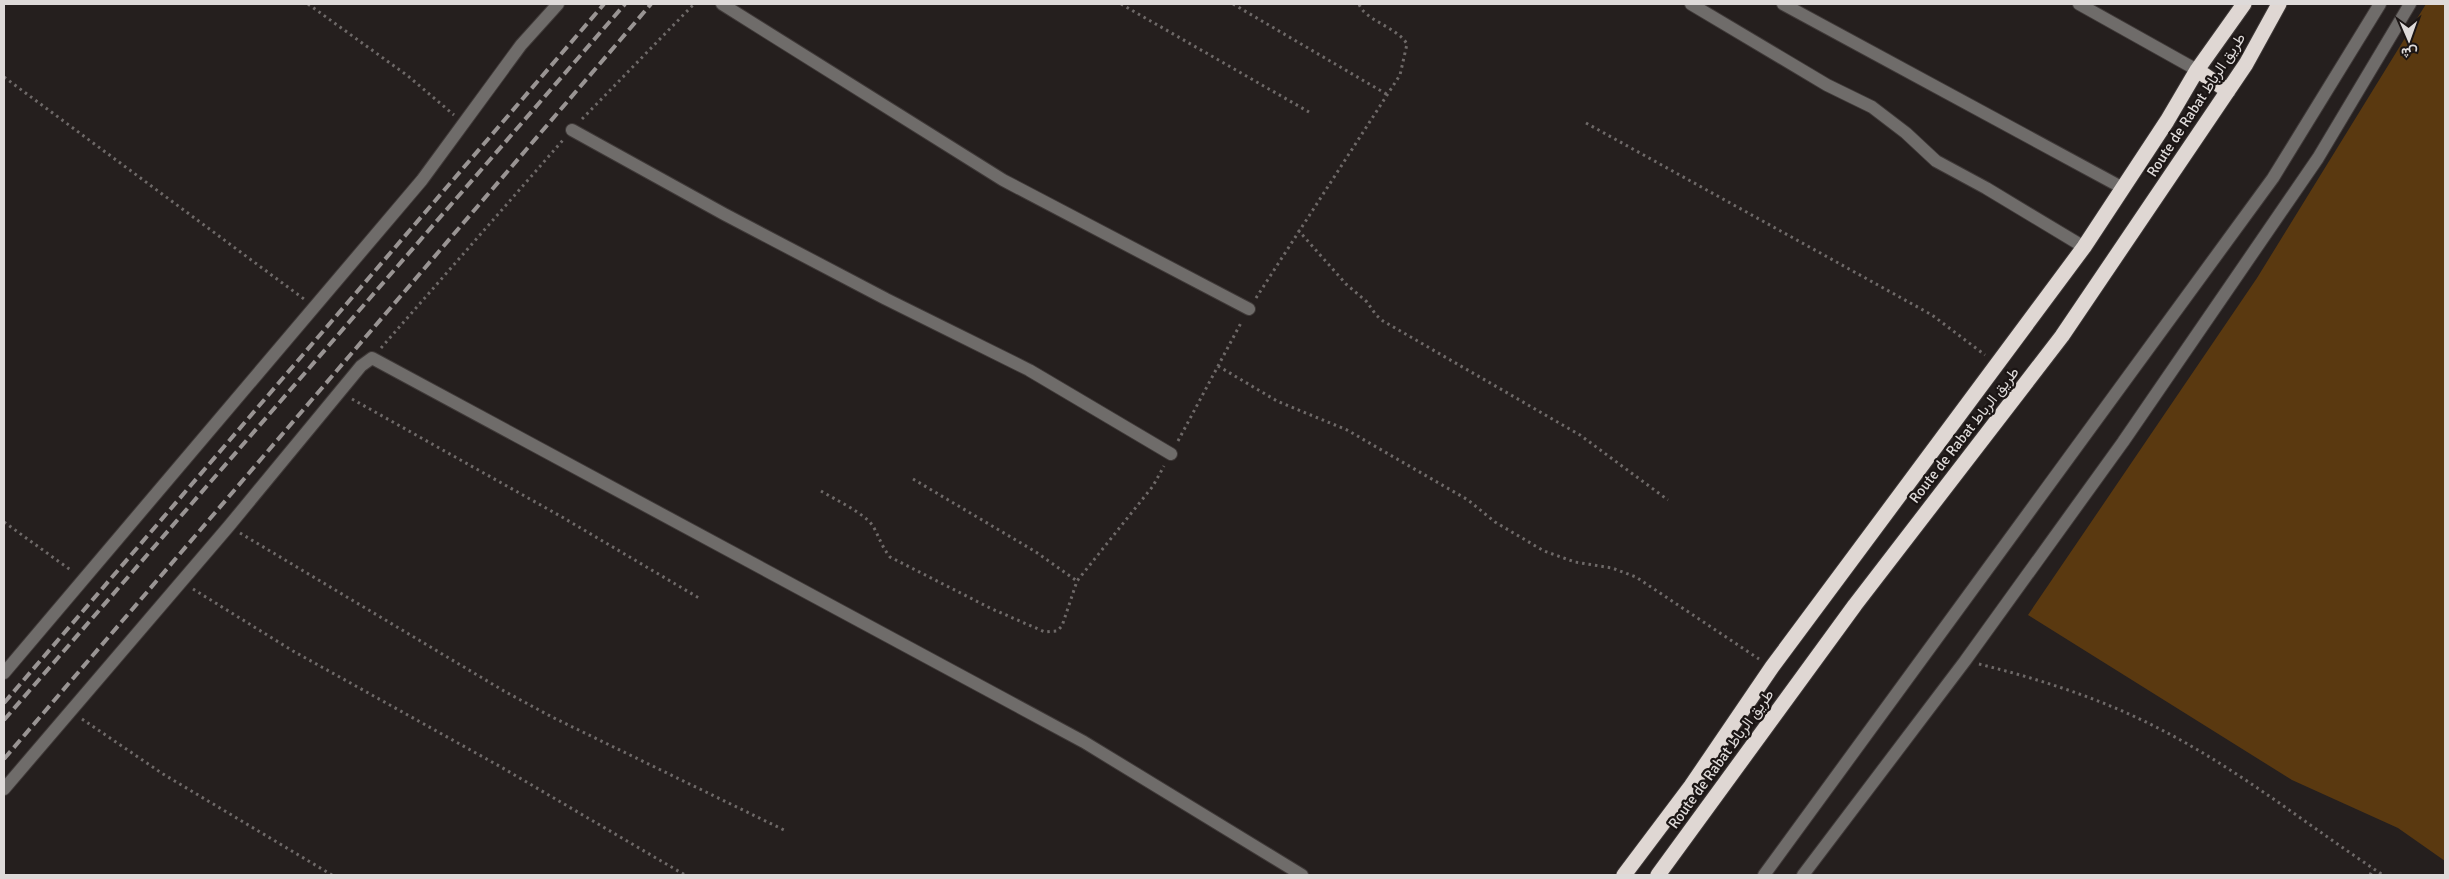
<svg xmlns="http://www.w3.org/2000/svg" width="2449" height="879" font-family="Signika,Vazirmatn,sans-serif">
  <rect width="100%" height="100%" fill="#251f1e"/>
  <path fill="#5a3910" d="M2426 4H2445V861L2398 828 2292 780 2028 615 2257 278Z"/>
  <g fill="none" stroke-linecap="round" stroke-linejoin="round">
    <g stroke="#3f3938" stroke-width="14">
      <path id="minor" d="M722 4 1003 180 1249 309
        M1691 4 1827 85 1872 107 1906 133 1936 161 1986 188 2084 247
        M1783 4 2121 187
        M2079 4 2197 70
        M572 130 724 214 886 299 1029 370 1171 454
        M4 673 422 180 521 45 558 4
        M4 789 229 526 361 366 372 358 1084 742 1302 875
        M1764 875 2273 178 2380 4
        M1803 875 1965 661 2123 442 2318 158 2410 4"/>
    </g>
    <g stroke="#3f3938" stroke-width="17">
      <path id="highway" d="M2197 70 2228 91
        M1624 875 1691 786 1772 667 2084 247 2167 121 2197 70 2244 4
        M1658 875 1855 605 2062 336 2246 64 2279 4"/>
    </g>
    <path stroke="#6e6968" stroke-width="3" stroke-dasharray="2.5 4" stroke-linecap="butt" d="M308 4 408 76 454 115
      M1121 4 1309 112
      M1233 4 1388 95
      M4 77 304 299
      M582 119 694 4
      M1586 123 1932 315 1985 355
      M1298 230 1346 284 1367 302 1376 315 1383 321 1580 435 1668 500
      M1256 298 1400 75 1407 44C1397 27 1364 20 1359 4
      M381 348 563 140
      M1218 366 1277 401 1347 430 1468 500 1495 522 1544 551 1575 562 1612 568 1636 577 1759 659
      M352 399 562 517 699 598
      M1178 441 1242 321
      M913 479 1036 552 1077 581
      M821 491C836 500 864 513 873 526 879 537 882 547 890 557L990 608 1045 632 1057 631 1062 626 1077 581 1153 486 1164 466
      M4 522 72 571
      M240 533 504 691 552 717 784 830
      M193 589 293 651 501 767 685 875
      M1979 664C2039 679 2099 698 2154 726 2236 767 2307 825 2383 875
      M82 719 163 774 332 875
      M2370 875 2373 869"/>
    <use href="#minor" stroke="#6f6c6a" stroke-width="12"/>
    <use href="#highway" stroke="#dfd7d3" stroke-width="15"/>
    <path stroke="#999493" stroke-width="4" stroke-dasharray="10 5" stroke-linecap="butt" d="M4 703 604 4
      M4 720 625 4
      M4 759 651 4"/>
  </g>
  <g text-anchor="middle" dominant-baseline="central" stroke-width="4.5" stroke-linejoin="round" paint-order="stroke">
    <g font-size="15" fill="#dedad9" stroke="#1b1514">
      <text transform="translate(2196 105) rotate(-57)">Route de Rabat طريق الرباط</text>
      <text transform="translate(1964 435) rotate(-52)">Route de Rabat طريق الرباط</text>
      <text transform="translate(1721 759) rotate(-54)">Route de Rabat طريق الرباط</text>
    </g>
  </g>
  <rect width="2449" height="879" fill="none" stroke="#dedad9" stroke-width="10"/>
  <g transform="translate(2409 40) rotate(178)" stroke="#1b1514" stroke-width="4" paint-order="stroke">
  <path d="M0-4L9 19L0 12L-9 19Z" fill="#dedad9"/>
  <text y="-8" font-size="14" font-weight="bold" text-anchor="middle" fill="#dedad9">ش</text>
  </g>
</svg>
